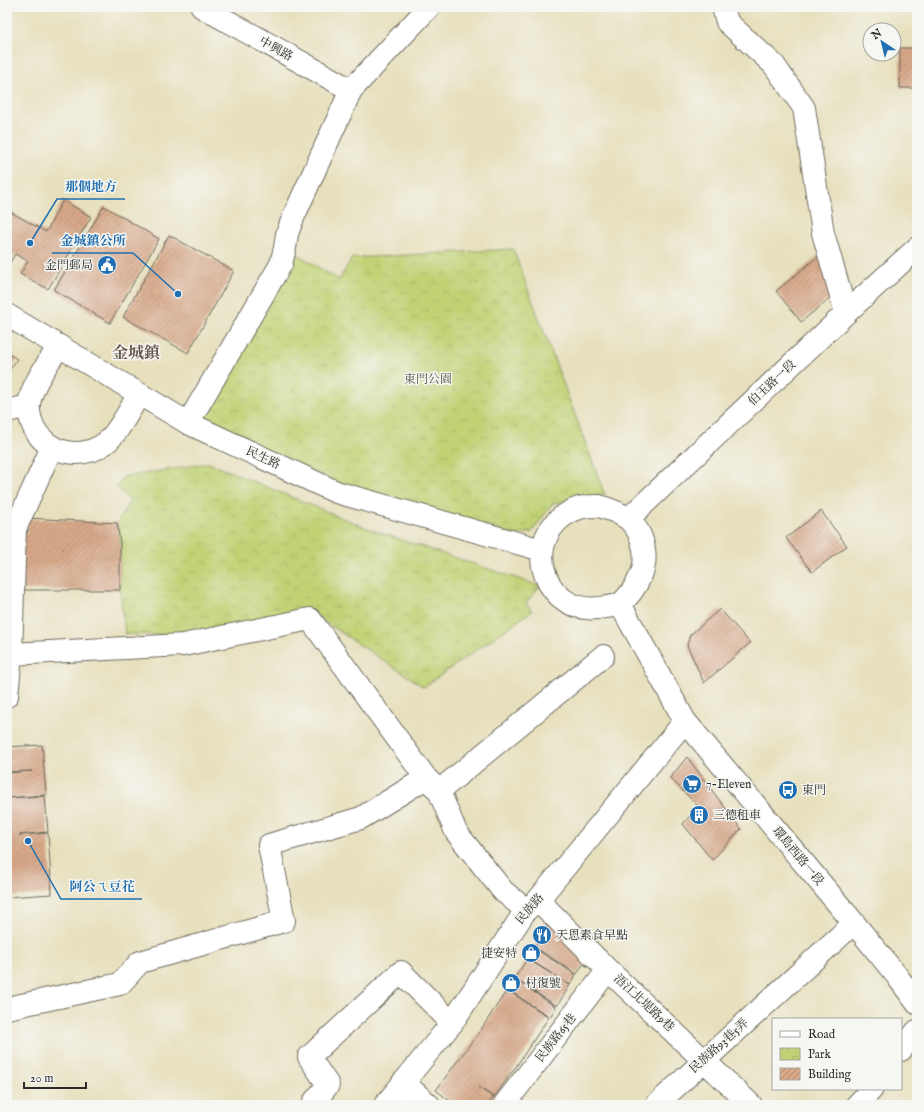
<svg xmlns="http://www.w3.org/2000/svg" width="924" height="1112" font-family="'IM FELL English','Noto Serif TC',serif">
  <defs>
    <pattern id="park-crowns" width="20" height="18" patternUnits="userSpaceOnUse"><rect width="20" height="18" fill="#c1d275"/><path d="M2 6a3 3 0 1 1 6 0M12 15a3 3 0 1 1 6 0" fill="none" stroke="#a6b465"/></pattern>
    <pattern id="building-hatch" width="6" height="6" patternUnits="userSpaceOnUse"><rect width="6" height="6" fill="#d8a989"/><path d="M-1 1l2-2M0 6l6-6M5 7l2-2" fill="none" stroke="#af8a70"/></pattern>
  </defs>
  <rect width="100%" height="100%" fill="#f6f6f2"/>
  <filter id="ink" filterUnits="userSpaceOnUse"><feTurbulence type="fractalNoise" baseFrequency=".025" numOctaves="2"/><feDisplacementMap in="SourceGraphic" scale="8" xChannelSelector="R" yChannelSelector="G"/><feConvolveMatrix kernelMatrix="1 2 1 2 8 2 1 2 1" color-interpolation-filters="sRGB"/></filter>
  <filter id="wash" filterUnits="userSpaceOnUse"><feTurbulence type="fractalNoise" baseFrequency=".012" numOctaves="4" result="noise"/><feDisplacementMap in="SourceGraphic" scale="16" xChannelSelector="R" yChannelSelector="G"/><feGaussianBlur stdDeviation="0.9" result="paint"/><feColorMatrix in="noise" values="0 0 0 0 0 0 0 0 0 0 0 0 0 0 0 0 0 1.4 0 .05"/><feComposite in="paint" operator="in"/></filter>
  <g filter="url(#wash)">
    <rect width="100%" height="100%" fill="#e7e0bd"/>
    <path fill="url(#park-crowns)" stroke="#767e50" d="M513 249 605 495 553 503 532 532 516 535 336 482 199 418 294 252 339 280 352 258Z
      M209 463 369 529 540 586 526 603 532 611 424 687 311 613 223 636 125 634 120 591V542L117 523 130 501 116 487 123 477Z"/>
    <g id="blocks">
      <path fill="url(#building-hatch)" d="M900 48H917V88H900Z
        M63 200 91 217 48 289 20 274 28 261 15 254 8 266H7V210L46 232Z
        M104 206 159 239 110 323 54 290Z
        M169 235 234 271 188 353 123 317Z
        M821 254 847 284 801 322 776 291Z
        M7 353 17 359 7 374Z
        M821 511 847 546 812 572 786 538Z
        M28 518 117 523 120 542V590H21V532H28Z
        M720 609 750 643 704 683 687 645 690 635Z
        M42 745 46 795 7 798V773L32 771 7 772V747Z
        M687 757 741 829 712 860 683 824 698 806 670 778Z
        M45 796 48 832 19 835 48 833 52 894 7 897V798Z
        M550 922 597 952 588 967 583 964 577 974 534 947Z
        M534 948 576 975 570 985 527 958Z
        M527 959 570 985 557 1006 514 979Z
        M514 979 556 1007 550 1017 507 989Z
        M507 990 549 1017 515 1068 494 1097 478 1087 493 1097 488 1105H455L436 1090 480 1031Z"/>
    </g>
  </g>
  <g filter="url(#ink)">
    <use href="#blocks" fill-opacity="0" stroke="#6d6a5e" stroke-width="1"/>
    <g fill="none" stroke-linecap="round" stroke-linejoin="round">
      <g stroke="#6d6a5e" stroke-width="24">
        <path id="minor" d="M202 7 351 90
          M723 7 727 22 774 65 804 108 823 233 846 313
          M59 346C48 364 32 383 29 405 28 413 31 421 34 428 48 454 81 460 104 444 118 434 130 409 139 394
          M7 411 29 406
          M188 423 281 264 285 248 287 234 293 218 351 90 429 7
          M11 654 183 645 310 619 426 778
          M7 696 11 654 15 529 52 447
          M439 791 603 656
          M538 900 608 970 751 1105
          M7 1008 120 984 140 962 284 921 269 845 361 818 426 778 439 791 456 832 503 891 526 910
          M901 1050 917 1031
          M403 1082 429 1105
          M313 1105 314 1102 328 1085 309 1057 401 972 452 1023
          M504 1105 608 970
          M656 1105 854 923
          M857 1105 872 1089"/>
      </g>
      <g stroke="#6d6a5e" stroke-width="24">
        <path id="major" d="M7 315 188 423 336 492 542 550
          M599 506C609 509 618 512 627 518 644 532 650 560 639 579 636 586 626 601 619 604 613 607 605 607 598 608 547 614 522 548 562 517 569 512 576 508 584 507 589 506 594 506 599 506Z
          M628 519 846 313 917 248
          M620 604 685 721 854 923 897 976 917 1003
          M385 1105 452 1023 526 910 538 900 685 721"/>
      </g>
      <use href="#minor" stroke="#fff" stroke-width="22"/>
      <use href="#major" stroke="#fff" stroke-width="22"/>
    </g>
  </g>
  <defs>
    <g id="civic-disc" transform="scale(1)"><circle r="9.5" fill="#1f6fb2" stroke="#f6f6f2"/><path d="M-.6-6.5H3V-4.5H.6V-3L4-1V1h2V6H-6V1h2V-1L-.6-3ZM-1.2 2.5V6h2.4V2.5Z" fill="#fff"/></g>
    <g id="supermarket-disc" transform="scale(1)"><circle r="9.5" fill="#1f6fb2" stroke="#f6f6f2"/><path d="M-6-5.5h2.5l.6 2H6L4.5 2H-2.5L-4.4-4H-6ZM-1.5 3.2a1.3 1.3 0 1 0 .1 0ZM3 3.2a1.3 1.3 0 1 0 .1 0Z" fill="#fff"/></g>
    <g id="bus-disc" transform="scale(1)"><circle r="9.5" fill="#1f6fb2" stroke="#f6f6f2"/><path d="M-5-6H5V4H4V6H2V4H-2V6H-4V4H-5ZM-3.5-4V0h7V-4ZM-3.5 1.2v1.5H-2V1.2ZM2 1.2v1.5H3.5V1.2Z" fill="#fff"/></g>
    <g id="building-disc" transform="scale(1)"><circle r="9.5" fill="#1f6fb2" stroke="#f6f6f2"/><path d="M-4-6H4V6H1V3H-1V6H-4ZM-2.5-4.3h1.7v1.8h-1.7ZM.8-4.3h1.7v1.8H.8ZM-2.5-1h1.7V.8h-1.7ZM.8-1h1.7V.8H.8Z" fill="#fff"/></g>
    <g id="restaurant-disc" transform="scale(1)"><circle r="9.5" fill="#1f6fb2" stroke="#f6f6f2"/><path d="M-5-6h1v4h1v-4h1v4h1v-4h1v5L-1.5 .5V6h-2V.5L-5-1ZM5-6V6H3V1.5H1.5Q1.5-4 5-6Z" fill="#fff"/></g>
    <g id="shop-disc" transform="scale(1)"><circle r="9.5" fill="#1f6fb2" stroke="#f6f6f2"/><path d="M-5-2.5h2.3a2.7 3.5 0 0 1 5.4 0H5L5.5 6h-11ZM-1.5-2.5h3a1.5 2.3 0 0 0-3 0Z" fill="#fff"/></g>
  </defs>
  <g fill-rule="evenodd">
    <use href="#civic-disc" x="107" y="265"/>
    <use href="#supermarket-disc" x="692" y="784"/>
    <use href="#bus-disc" x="788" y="790"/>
    <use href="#building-disc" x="699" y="815"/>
    <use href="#restaurant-disc" x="542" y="935"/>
    <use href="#shop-disc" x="531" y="953"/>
    <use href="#shop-disc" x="511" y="983"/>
  </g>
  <g text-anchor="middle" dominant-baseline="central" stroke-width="3" stroke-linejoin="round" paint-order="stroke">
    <g font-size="12" fill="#2b2b2b" stroke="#f6f6f2">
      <text transform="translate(276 49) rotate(29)">中興路</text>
      <text transform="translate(772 383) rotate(-43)">伯玉路一段</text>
      <text transform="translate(263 458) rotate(25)">民生路</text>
      <text transform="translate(798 856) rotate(50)">環島西路一段</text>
      <text transform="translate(530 909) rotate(-50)">民族路</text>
      <text transform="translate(644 1003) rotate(43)">浯江北堤路9巷</text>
      <text transform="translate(556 1038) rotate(-52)">民族路65巷</text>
      <text transform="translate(719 1046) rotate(-42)">民族路93巷5弄</text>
    </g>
    <g font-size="12" fill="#2b2b2b" stroke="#f6f6f2" text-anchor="start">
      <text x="93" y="265" text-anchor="end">金門郵局</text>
      <text x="706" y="784">7-Eleven</text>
      <text x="802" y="790">東門</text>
      <text x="713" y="815">三德租車</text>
      <text x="556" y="935">天恩素食早點</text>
      <text x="517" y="953" text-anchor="end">捷安特</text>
      <text x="525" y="983">村復號</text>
    </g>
    <g font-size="12" fill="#50553e" stroke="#f6f6f2">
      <text x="428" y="379">東門公園</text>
    </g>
    <g font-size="16" font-weight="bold" fill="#68574c" stroke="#f6f6f2">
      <text x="136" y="354">金城鎮</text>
    </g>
  </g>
  <path fill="none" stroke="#1f6fb2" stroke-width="1.5" d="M30 243L57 199H125M178 294L133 253H52M28 841L61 899H142"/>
  <g fill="#1f6fb2" stroke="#f6f6f2" stroke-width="1.5">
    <circle cx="30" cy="243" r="4"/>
    <circle cx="178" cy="294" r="4"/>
    <circle cx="28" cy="841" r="4"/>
  </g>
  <g font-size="13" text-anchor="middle" font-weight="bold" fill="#1f6fb2" stroke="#f6f6f2" stroke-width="3" stroke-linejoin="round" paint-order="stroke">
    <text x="91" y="191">那個地方</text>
    <text x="93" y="245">金城鎮公所</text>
    <text x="102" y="891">阿公ㄟ豆花</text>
  </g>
  <rect width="924" height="1112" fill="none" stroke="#f6f6f2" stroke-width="24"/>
  <rect x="772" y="1018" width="130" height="72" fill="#f6f6f2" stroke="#a5a5a2"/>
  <rect x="780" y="1031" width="20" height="6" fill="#ffffff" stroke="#a5a5a2"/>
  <text x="808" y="1038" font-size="12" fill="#2b2b2b">Road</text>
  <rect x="780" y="1048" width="20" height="12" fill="url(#park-crowns)" stroke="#a5a5a2"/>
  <text x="808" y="1058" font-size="12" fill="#2b2b2b">Park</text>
  <rect x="780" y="1068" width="20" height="12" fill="url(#building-hatch)" stroke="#a5a5a2"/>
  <text x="808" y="1078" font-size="12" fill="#2b2b2b">Building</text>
  <g transform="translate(882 42) rotate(325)"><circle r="19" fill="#f6f6f2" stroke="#a5a5a2"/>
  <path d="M0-3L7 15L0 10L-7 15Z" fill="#1f6fb2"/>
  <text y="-6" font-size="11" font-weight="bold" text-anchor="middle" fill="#2b2b2b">N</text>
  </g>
  <path d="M24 1082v6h62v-6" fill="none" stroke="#2b2b2b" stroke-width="2"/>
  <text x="30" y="1082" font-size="12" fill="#2b2b2b" stroke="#f6f6f2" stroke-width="3" paint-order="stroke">20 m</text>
</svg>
